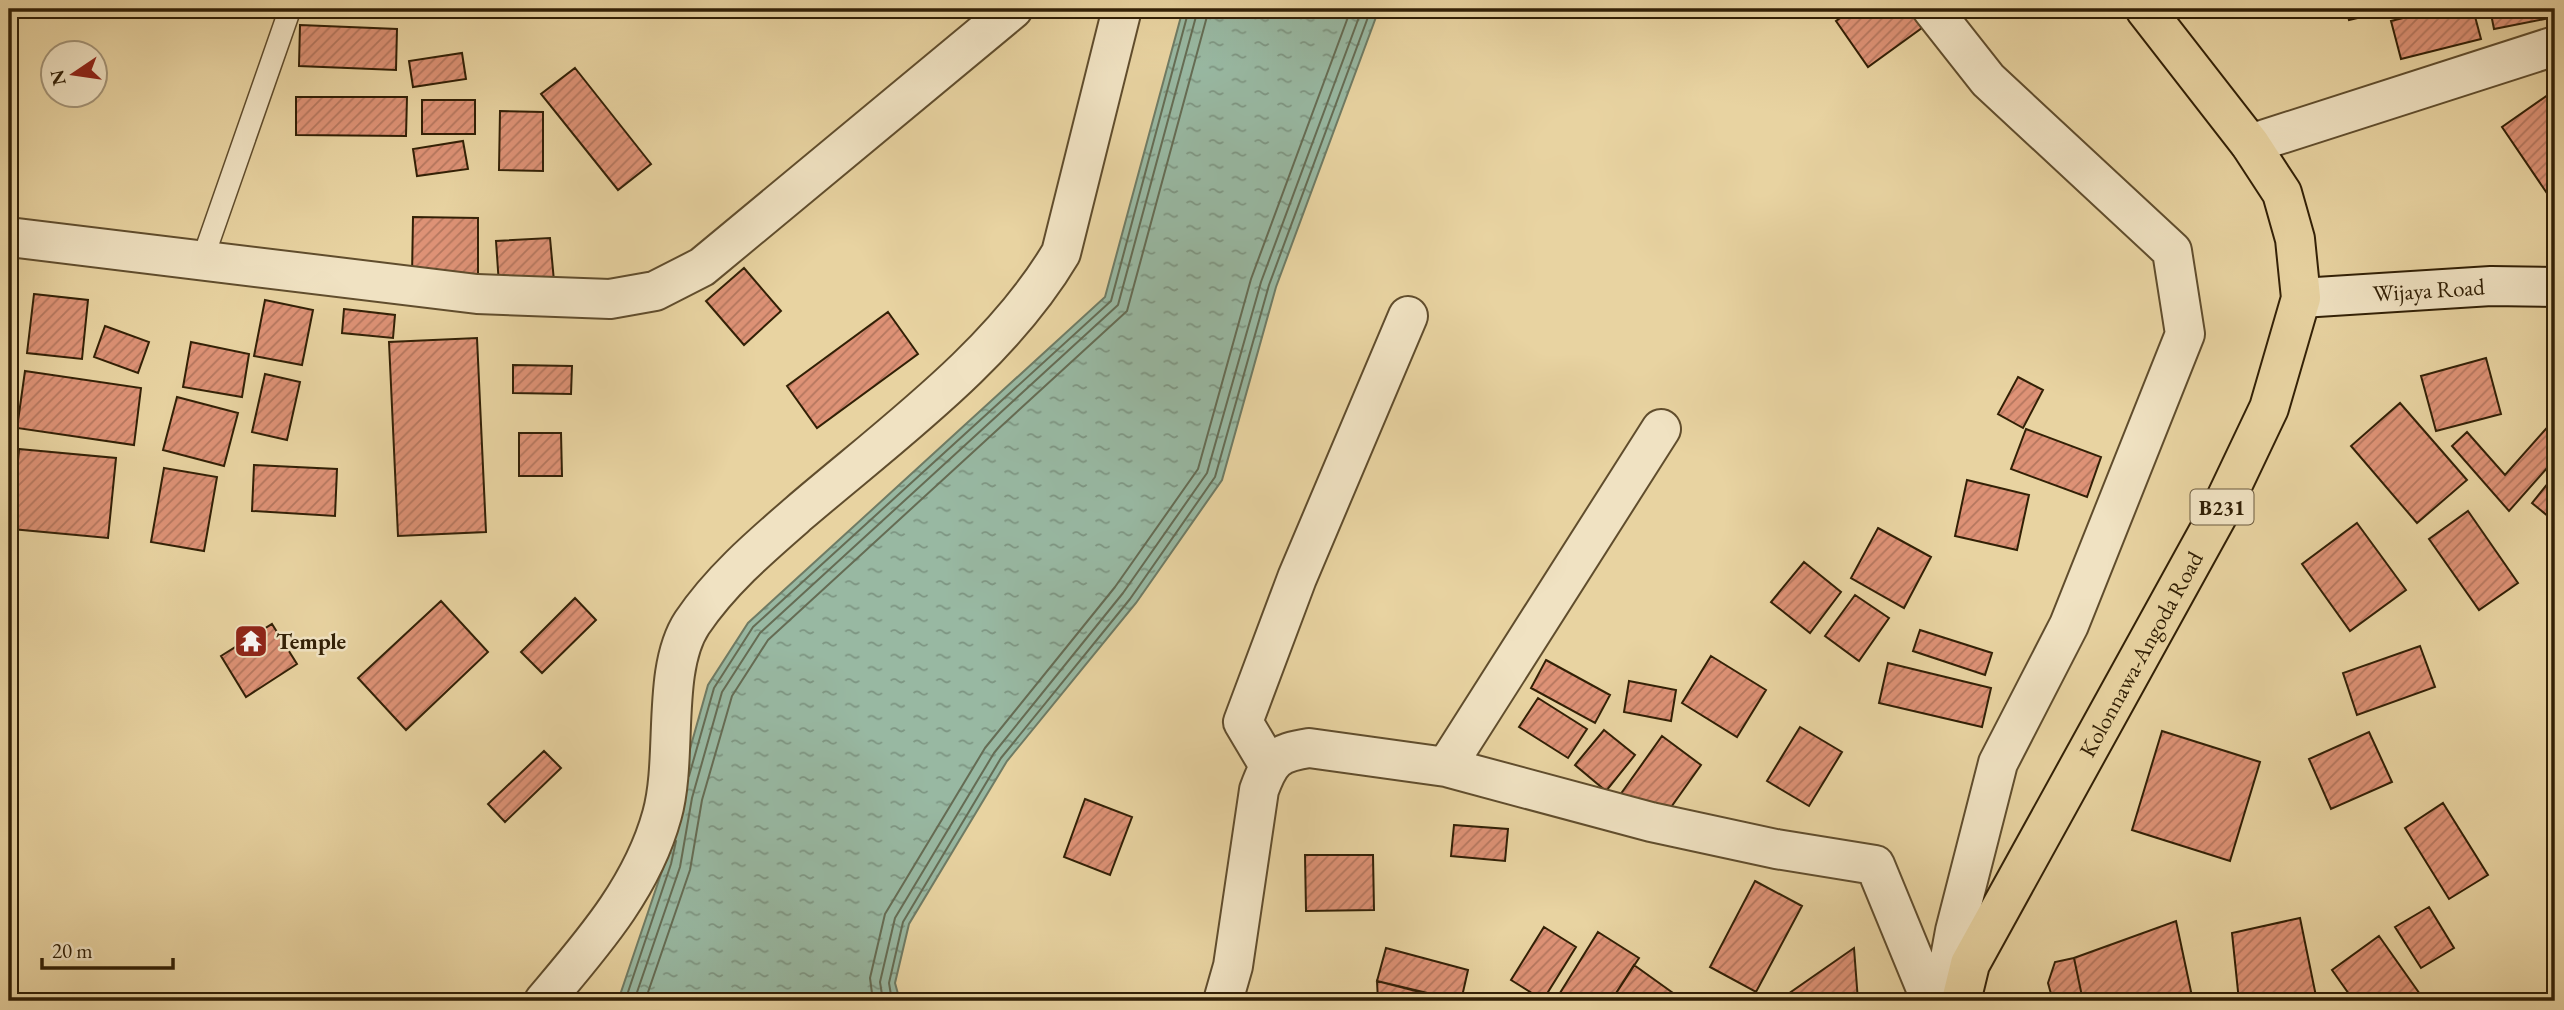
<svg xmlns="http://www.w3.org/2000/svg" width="2564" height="1010" font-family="'EB Garamond',serif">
  <defs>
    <pattern id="water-ripples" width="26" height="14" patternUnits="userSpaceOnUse" patternTransform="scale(1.75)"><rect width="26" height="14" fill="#98b8a2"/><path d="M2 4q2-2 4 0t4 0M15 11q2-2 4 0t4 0" fill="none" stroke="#7d9582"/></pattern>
    <pattern id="building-hatch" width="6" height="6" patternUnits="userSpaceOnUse" patternTransform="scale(1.75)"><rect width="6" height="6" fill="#de9276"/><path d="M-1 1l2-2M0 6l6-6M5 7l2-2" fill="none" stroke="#b5775f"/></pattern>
  </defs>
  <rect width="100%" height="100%" fill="#e8d3a1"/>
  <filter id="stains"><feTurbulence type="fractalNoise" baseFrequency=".00286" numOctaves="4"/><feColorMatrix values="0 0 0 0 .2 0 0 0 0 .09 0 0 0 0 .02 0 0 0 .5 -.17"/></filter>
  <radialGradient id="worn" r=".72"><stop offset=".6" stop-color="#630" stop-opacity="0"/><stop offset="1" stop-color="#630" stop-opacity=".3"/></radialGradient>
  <path fill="url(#water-ripples)" stroke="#6f7b64" stroke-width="2" d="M1183 9H1379L1276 287 1222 480 1136 603 1007 761 909 924 895 983 900 1001H618L665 862 677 795 708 685 748 623 1105 297Z"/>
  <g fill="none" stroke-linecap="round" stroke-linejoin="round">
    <path stroke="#656c54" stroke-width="2" d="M689 776 714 688 753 627 1111 301 1189 9
      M625 1001 671 864 676 841
      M634 1001 680 867 692 798 722 692 760 633 1118 305 1198 9
      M645 1001 690 870 702 800 732 696 768 640 1127 311 1209 9
      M873 1001 870 978 885 914 985 748 1115 587 1198 469 1251 279 1351 9
      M883 1001 880 982 895 918 994 753 1123 593 1207 473 1261 282 1362 9
      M892 1001 889 983 903 922 1001 758 1130 599 1215 477 1269 285 1371 9"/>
  </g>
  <path fill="url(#building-hatch)" stroke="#322006" stroke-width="2" d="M1853 9H1915L1926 25 1868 67 1836 21Z
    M2346 9H2386L2387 11 2349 20Z
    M2439 9H2473L2481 39 2401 59 2391 21Z
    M2490 9H2555V17L2494 29Z
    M300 25 397 29 396 70 299 66Z
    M462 53 466 79 413 87 409 61Z
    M575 68 651 164 618 190 541 94Z
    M2555 90V205L2502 127Z
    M296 97H407L406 136 296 135Z
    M422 100H475V134H422Z
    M500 111 543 112V171L499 170Z
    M463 141 468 169 417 176 413 149Z
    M413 217 478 218V278L412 277Z
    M550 238 554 281 499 285 496 241Z
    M744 268 781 311 744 345 706 301Z
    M9 276 16 277 9 325Z
    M34 294 88 300 82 359 27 353Z
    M265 300 313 310 302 365 254 356Z
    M344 309 395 315 393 338 342 333Z
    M888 312 918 354 817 428 787 386Z
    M105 326 149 342 138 373 94 357Z
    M477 338 486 532 398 536 389 342Z
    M191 342 249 354 242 397 183 387Z
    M2486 358 2501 414 2436 431 2421 376Z
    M513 365 572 366 571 394 513 393Z
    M25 371 141 388 134 445 17 428Z
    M265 374 300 382 287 440 252 432Z
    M2018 377 2043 390 2023 428 1998 414Z
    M177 397 238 413 224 466 163 450Z
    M2400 403 2467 480 2417 523 2351 446Z
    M2552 422 2555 424V459L2509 511 2452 446 2467 432 2505 475Z
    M2026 429 2101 457 2087 497 2011 469Z
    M519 433H561L562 476H519Z
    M19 449 116 458 108 538 12 529Z
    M254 465 337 469 335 516 252 511Z
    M164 468 217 477 204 551 151 542Z
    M1967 480 2029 495 2017 550 1955 536Z
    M2549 482 2555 488V522L2532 503Z
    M2468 511 2518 583 2479 610 2429 539Z
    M2357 523 2406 590 2350 631 2302 564Z
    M1878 528 1931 557 1904 608 1851 578Z
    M1804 562 1841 592 1810 633 1771 602Z
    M1855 595 1889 618 1859 661 1825 636Z
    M575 598 596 620 542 673 521 652Z
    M441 601 488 652 406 730 358 678Z
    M272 624 297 664 246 697 221 656Z
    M1920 630 1992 653 1985 675 1913 651Z
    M2420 646 2435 687 2357 715 2343 673Z
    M1711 656 1766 690 1737 737 1682 703Z
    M1546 660 1610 695 1595 723 1531 688Z
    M1888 663 1991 688 1982 727 1879 703Z
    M1629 681 1676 690 1671 721 1624 712Z
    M1538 698 1587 729 1568 758 1519 727Z
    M1800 727 1842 752 1809 806 1767 781Z
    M1604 730 1635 755 1606 791 1575 765Z
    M2162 731 2260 762 2230 861 2132 830Z
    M2369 732 2392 782 2331 809 2309 759Z
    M1662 736 1701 765 1659 824 1620 795Z
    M544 751 561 768 505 822 488 804Z
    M1085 799 1132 817 1110 875 1064 857Z
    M2443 803 2488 875 2449 899 2405 828Z
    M1454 825 1508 829 1505 861 1451 856Z
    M1305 855H1373L1374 910 1306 911Z
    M1755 881 1802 906 1756 992 1710 967Z
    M2429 907 2454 948 2421 968 2395 927Z
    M2300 918 2317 1001H2239L2232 933Z
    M2176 921 2193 1001H2083L2074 958Z
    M1544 927 1576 947 1543 1000 1511 980Z
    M1598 932 1639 958 1611 1001H1555Z
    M2379 936 2422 997 2416 1001H2354L2332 970Z
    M1386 948 1468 970 1461 1001 1377 981Z
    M1854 948 1858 1001H1778Z
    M2074 958 2083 1001H2053L2048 983 2055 962Z
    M1634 965 1680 998 1678 1001H1611Z
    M1377 981 1447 999V1001H1378Z"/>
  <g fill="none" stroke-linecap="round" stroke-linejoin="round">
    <g stroke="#604d2d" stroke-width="24">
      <path id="lane" d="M203 258 290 9"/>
    </g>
    <g stroke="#604d2d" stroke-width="42">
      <path id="street" d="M1932 9 1988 80 2172 251 2185 334 2069 625 1998 763 1955 931 1942 1001
        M2250 144 2555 46
        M9 237 477 294 610 299 655 291 702 267 1013 9
        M1268 764 1243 722 1297 578 1408 316
        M1446 767 1661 429
        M544 1001C592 944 642 888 662 815 678 758 661 670 692 623 721 580 761 546 799 513 890 435 1000 356 1061 253L1122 9
        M1223 1001 1233 966 1259 790C1270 760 1276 753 1309 748L1446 767 1651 822 1776 849 1875 865 1931 1001"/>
    </g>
    <g stroke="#322006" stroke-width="42">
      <g id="secondary">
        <path id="s1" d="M2301 298 2491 286 2555 287"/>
      </g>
    </g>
    <g stroke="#322006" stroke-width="42">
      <g id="primary">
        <path id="s2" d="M1961 1001 1970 964 2221 509 2269 408 2301 298 2295 239 2282 193 2250 144 2145 9"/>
      </g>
    </g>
    <use href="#lane" stroke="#f0e2c2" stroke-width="21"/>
    <use href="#street" stroke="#f0e2c2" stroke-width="38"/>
    <use href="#secondary" stroke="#f0e2c2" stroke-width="38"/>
    <use href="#primary" stroke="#e8d3a1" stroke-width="38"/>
  </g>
  <defs>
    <g id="temple-square" transform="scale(1.75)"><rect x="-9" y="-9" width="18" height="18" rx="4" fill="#8f2418" stroke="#f0e2c2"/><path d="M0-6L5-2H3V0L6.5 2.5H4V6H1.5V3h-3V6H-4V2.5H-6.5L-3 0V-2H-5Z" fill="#fff"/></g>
  </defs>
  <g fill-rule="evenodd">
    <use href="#temple-square" x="251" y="641"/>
  </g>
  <g text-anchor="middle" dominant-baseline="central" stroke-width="5" stroke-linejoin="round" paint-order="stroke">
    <rect fill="#f0e2c2" stroke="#6b5a3e" stroke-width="2" x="2190.5" y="489.5" width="63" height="35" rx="5"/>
    <g font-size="21" font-weight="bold" fill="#322006">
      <text x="2222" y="507">B231</text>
    </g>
    <g font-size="23" fill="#322006" stroke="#f0e2c2">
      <text stroke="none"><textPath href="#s1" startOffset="128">Wijaya Road</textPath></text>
      <text stroke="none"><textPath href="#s2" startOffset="392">Kolonnawa-Angoda Road</textPath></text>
    </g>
    <g font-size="23" font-weight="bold" fill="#322006" stroke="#f0e2c2" text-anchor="start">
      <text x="276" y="641">Temple</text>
    </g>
  </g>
  <rect width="2564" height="1010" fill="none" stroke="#e8d3a1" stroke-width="35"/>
  <rect x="10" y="10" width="2543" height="989" fill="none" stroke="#322006" stroke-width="3.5"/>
  <rect x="18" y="18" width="2529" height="975" fill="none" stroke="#322006" stroke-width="2"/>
  <g transform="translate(74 74) rotate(257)"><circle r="33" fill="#f0e2c2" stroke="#a49477" stroke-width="2"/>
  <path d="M0-5L12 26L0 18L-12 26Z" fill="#8f2418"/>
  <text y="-10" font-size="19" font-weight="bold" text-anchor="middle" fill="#322006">N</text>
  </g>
  <path d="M42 958v10h131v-10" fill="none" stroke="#322006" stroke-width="3.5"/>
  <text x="52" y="958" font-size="21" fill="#322006" stroke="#f0e2c2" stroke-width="5" paint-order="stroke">20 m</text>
  <rect width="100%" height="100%" filter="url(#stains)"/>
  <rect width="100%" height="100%" fill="url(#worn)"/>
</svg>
